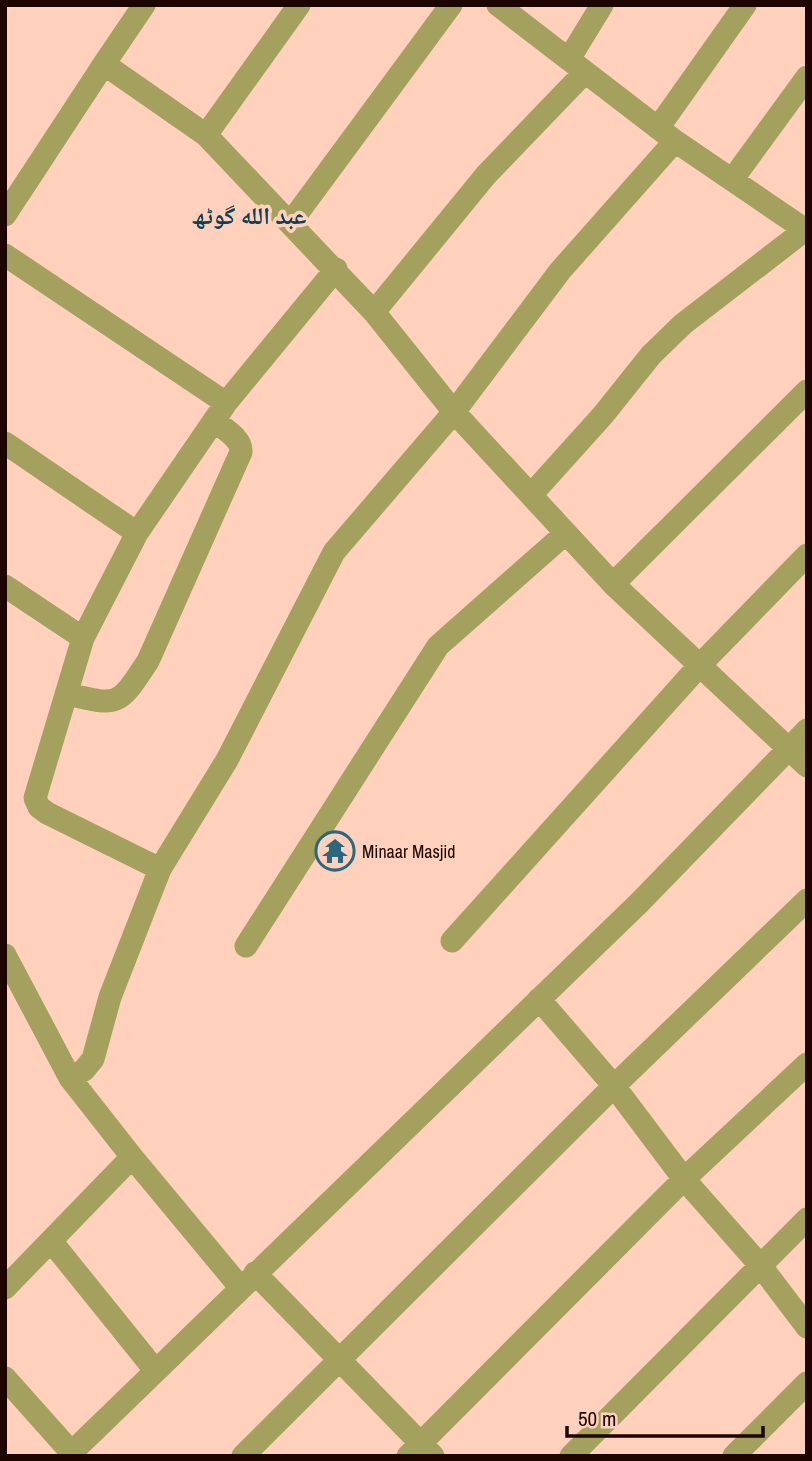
<svg xmlns="http://www.w3.org/2000/svg" width="812" height="1461" font-family="'Archivo Narrow','Noto Naskh Arabic',sans-serif">
  <rect width="100%" height="100%" fill="#ffd1bc"/>
  <g fill="none" stroke-linecap="round" stroke-linejoin="round">
    <path stroke="#a3a15d" stroke-width="23" d="M144 5 104 64 206 135 374 312 454 412 613 584 807 766
      M498 5 675 141 807 231
      M569 59 602 5
      M658 128 745 5
      M206 135 299 5
      M732 180 807 77
      M5 215 104 64
      M291 222 451 5
      M5 255 226 403
      M374 312 486 175 585 72
      M5 443 137 533
      M531 495 603 415 651 355 683 324 805 230
      M613 584 807 391
      M5 586 83 638
      M67 694C119 706 118 707 148 661L241 452C242 438 224 429 214 421
      M160 869 47 813 39 807 35 798 83 638 137 533 226 403 336 269
      M452 941 700 665 807 555
      M246 946 438 646 566 533
      M5 955 70 1078 132 1157 240 1287
      M539 999 614 1086 684 1179 760 1265 807 1327
      M70 1078 84 1070 93 1059 110 997 160 869 227 760 334 552 454 412 560 271 675 141
      M51 1241 155 1370
      M255 1273 433 1456
      M5 1288 132 1157
      M5 1378 71 1452
      M68 1456 640 902 807 730
      M243 1456 614 1086 807 900
      M408 1456 684 1179 807 1064
      M571 1456 807 1219
      M734 1456 807 1383"/>
  </g>
  <defs>
    <g id="temple-ring" transform="scale(2.0125)"><circle r="9.5" fill="#ffd1bc" stroke="#2b677e" stroke-width="1.5"/><path d="M0-6L5-2H3V0L6.5 2.5H4V6H1.5V3h-3V6H-4V2.5H-6.5L-3 0V-2H-5Z" fill="#2b677e"/></g>
  </defs>
  <g fill-rule="evenodd">
    <use href="#temple-ring" x="335" y="851"/>
  </g>
  <g text-anchor="middle" dominant-baseline="central" stroke-width="7" stroke-linejoin="round" paint-order="stroke">
    <g font-size="18" fill="#1d0500" stroke="#ffd1bc" text-anchor="start">
      <text x="362" y="851">Minaar Masjid</text>
    </g>
    <g font-size="24" font-weight="bold" fill="#0d4052" stroke="#ffd1bc">
      <text x="249" y="215">عبد الله گوٹھ</text>
    </g>
  </g>
  <rect width="812" height="1461" fill="none" stroke="#1d0500" stroke-width="14"/>
  <path d="M567 1426v10h196v-10" fill="none" stroke="#1d0500" stroke-width="3.5"/>
  <text x="578" y="1426" font-size="21" fill="#1d0500" stroke="#ffd1bc" stroke-width="5" paint-order="stroke">50 m</text>
</svg>
